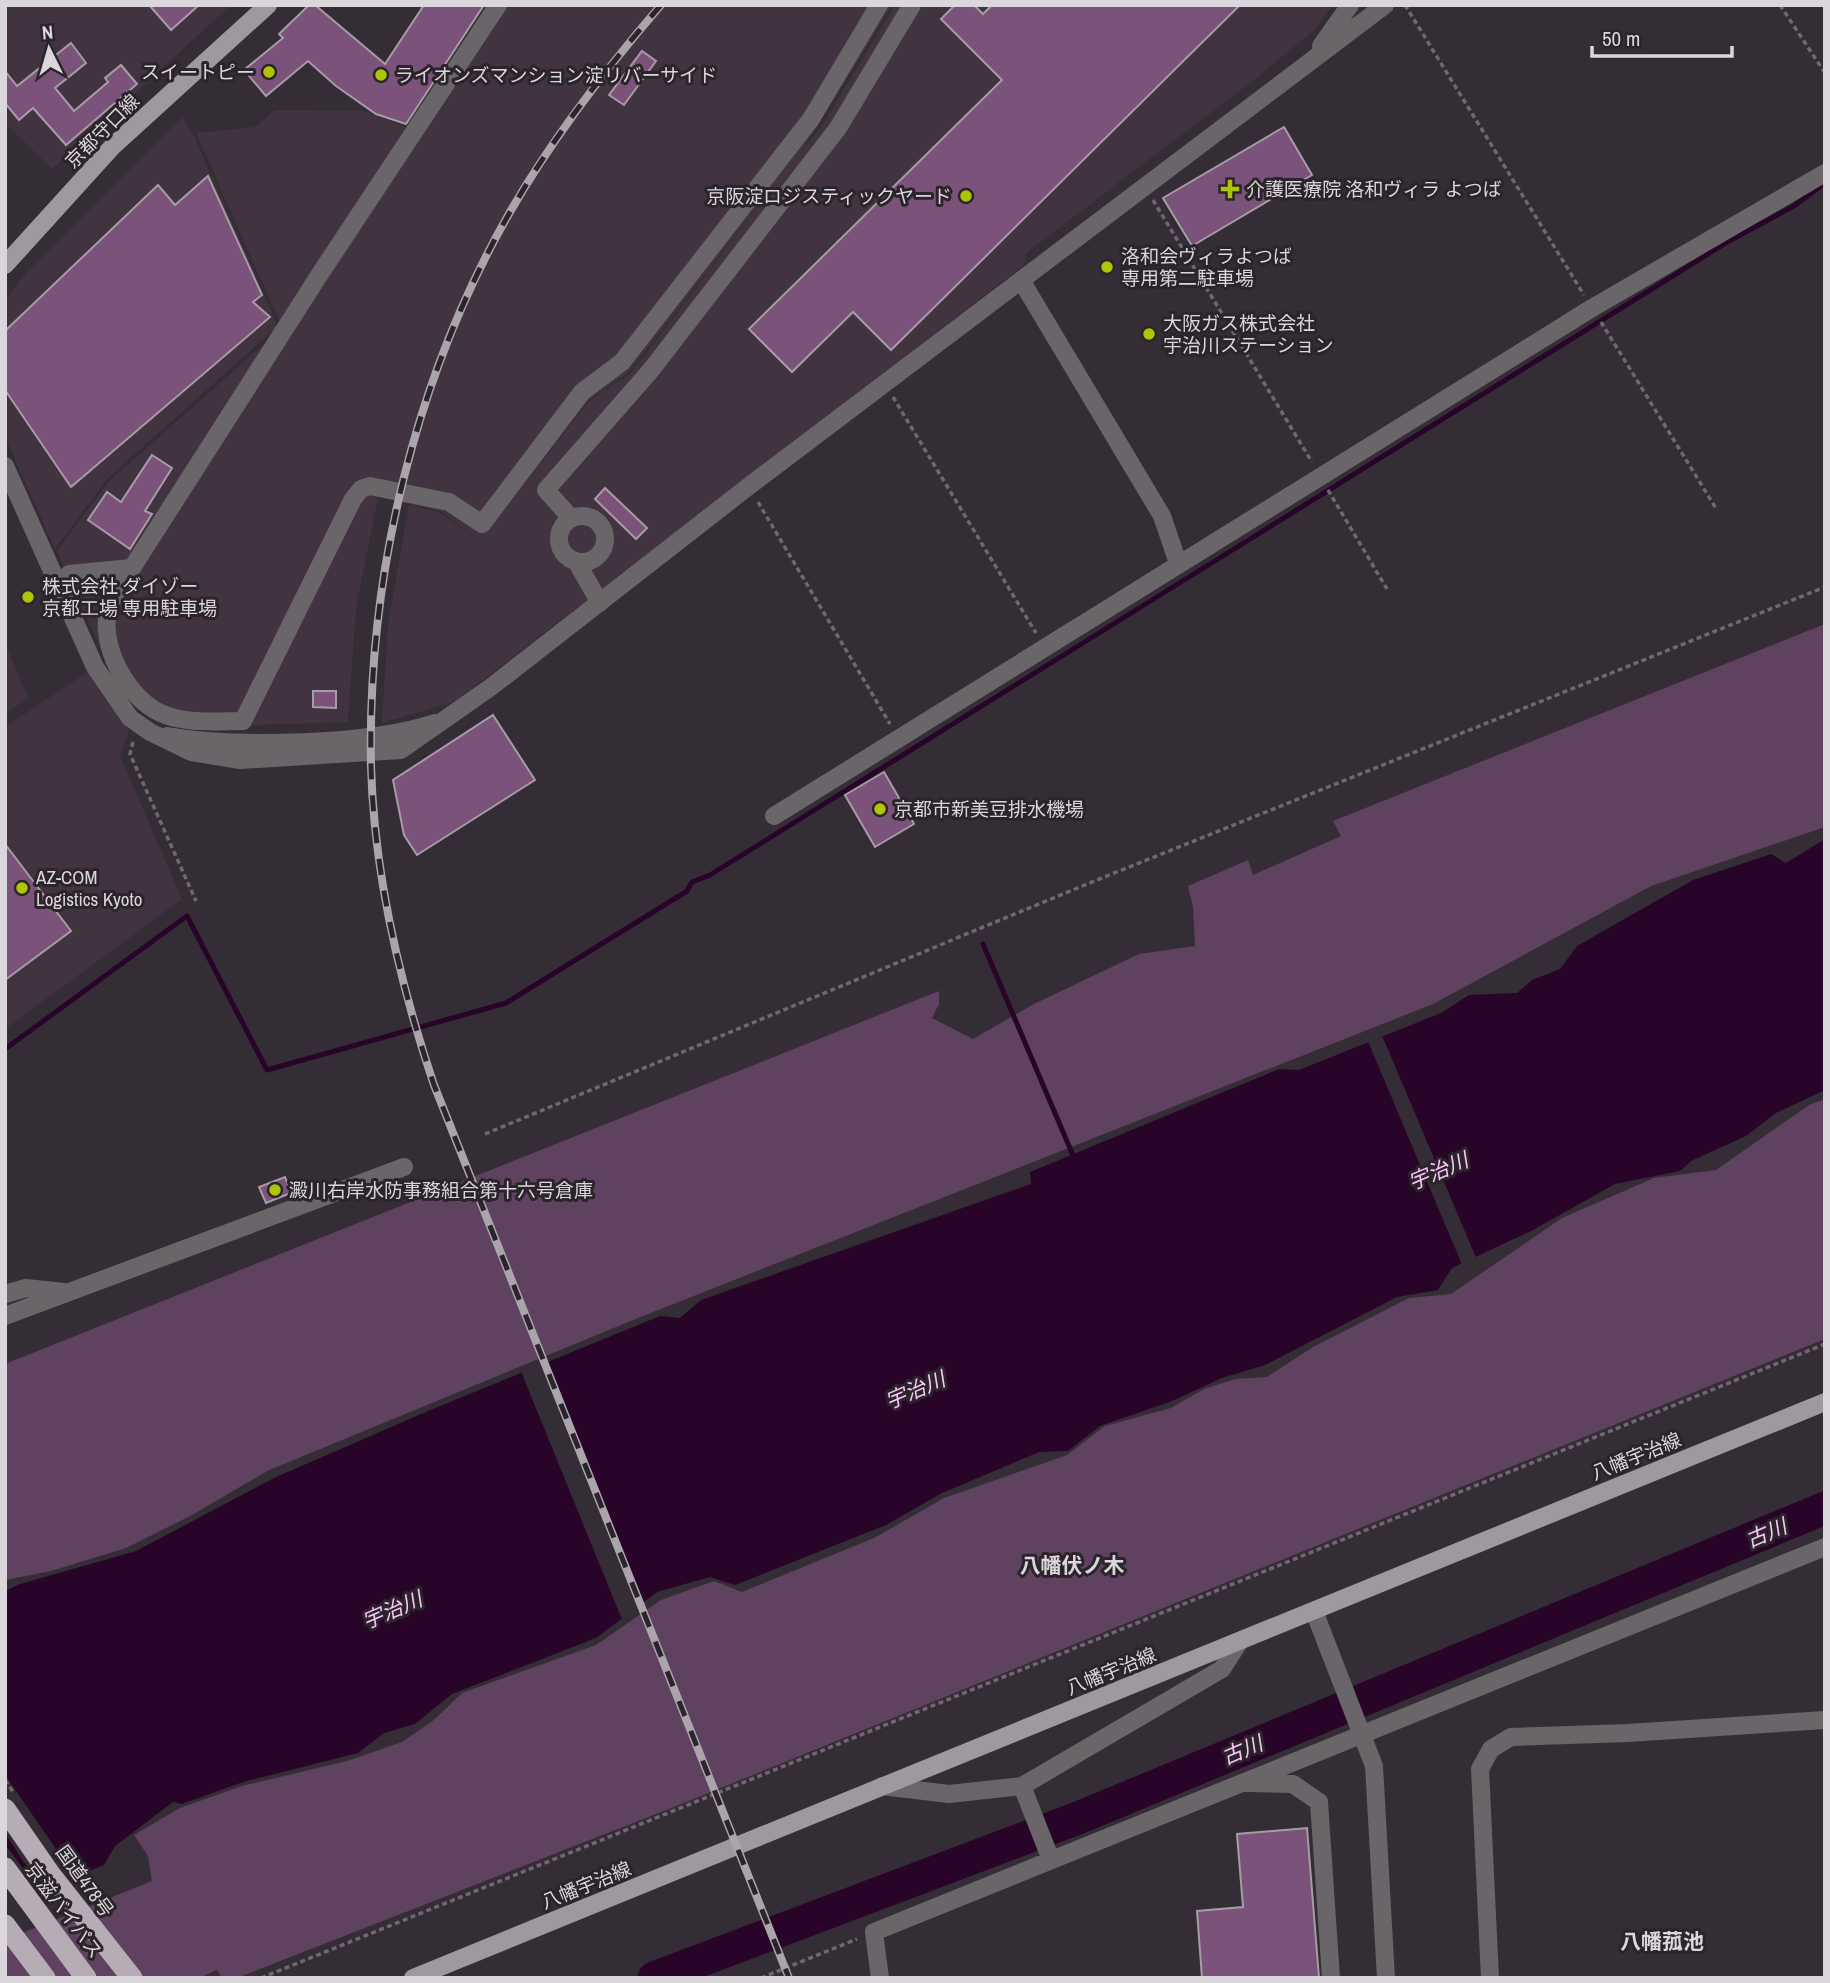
<svg xmlns="http://www.w3.org/2000/svg" width="1830" height="1983" font-family="'Archivo Narrow','Noto Sans JP',sans-serif">
  <rect width="100%" height="100%" fill="#352d35"/>
  <path fill="#413440" fill-rule="evenodd" d="M5 5H231L52 169 5 123Z
    M490 5H892L801 152 822 126 895 5H1333L1315 29 1255 79 1026 253 1024 265 454 702 382 723 388 624 409 505 439 512 481 542 441 511 378 497 356 607 348 722 225 726 170 722 105 658 57 551 109 481 280 330 281 325 196 133 255 127 275 110 363 111 408 128ZM782 176 631 373 589 401 507 507 588 401 629 372Z
    M182 117 193 134 278 326 108 478 55 549 5 437V300L26 273Z
    M5 642 28 698 5 714Z
    M91 670 129 731 120 756 182 899 5 1029V727Z"/>
  <path fill="#5f425f" d="M1825 624V827L1651 886 1433 1004 638 1318 267 1471 192 1515 126 1548 51 1571 5 1580V1364L939 991V1004L932 1018 973 1039 1034 1004 1139 954 1195 946 1193 907 1188 886 1248 860 1253 875 1341 836 1333 821Z
    M1825 1099V1339L679 1805 237 1978H222L217 1970 199 1978H5V1940L152 1881 148 1856 134 1835 180 1808 242 1786 347 1761 402 1742 434 1720 462 1693 596 1645 661 1600 714 1581 742 1592 874 1538 944 1498 1067 1455 1105 1426 1171 1408 1204 1389 1235 1379 1267 1377 1313 1347 1409 1298 1451 1294 1562 1218 1654 1178 1716 1170 1809 1105Z"/>
  <path fill="#280428" d="M1825 839V1090L1776 1113 1746 1136 1691 1161 1680 1171 1615 1184 1533 1230 1452 1268 1438 1290 1397 1297 1265 1365 1222 1378 1172 1401 1100 1426 1068 1451 1039 1452 942 1493 886 1525 735 1585 710 1577 657 1592 596 1638 452 1694 415 1724 384 1733 358 1753 243 1782 182 1804 173 1802 115 1846 104 1865 5 1904V1591L20 1584 136 1551 274 1478 428 1411 660 1316 680 1318 701 1300 1031 1184 1030 1172 1279 1069 1299 1070 1441 1013 1469 995 1517 993 1532 980 1560 969 1577 946 1693 880 1771 854 1786 863Z"/>
  <path fill="#352d35" d="M1381 1033 1477 1260 1463 1267 1367 1039Z
    M545 1359 645 1605 623 1622 520 1369Z
    M5 1775 65 1862 78 1879 46 1891 23 1861 5 1833Z
    M5 1844 41 1893 5 1907Z"/>
  <g fill="none" stroke-linecap="round" stroke-linejoin="round">
    <path stroke="#280428" stroke-width="5" d="M983 944 1075 1160
      M5 1049 187 916 267 1070 506 1003 687 891 692 882 710 875 1729 241 1794 206 1825 183"/>
    <path stroke="#280428" stroke-width="33" d="M654 1978 1078 1818 1825 1508"/>
  </g>
  <path fill="#7b527a" stroke="#a69ca5" stroke-width="2" d="M149 5H199L171 30Z
    M309 5H315L385 64 424 5H484L406 124 376 114 336 86 308 61 266 96 244 70 283 38 279 34Z
    M955 5H974L983 14 992 5H1240L891 350 853 312 792 372 749 329 1002 80 941 19Z
    M71 43 86 63 55 88 74 111 108 82 105 78 121 65 137 84 66 145 33 108 19 120 5 103V71L17 86Z
    M642 51 656 61 624 105 609 95Z
    M1284 127 1312 175 1192 246 1163 198Z
    M208 176 262 295 253 302 270 317 71 487 5 390V331L158 185 175 205Z
    M152 455 172 468 145 511 152 514 130 549 88 520 107 492 121 502Z
    M605 488 647 528 636 539 595 499Z
    M313 691H336V708L313 707Z
    M493 715 535 780 417 855 404 835 393 780Z
    M884 772 914 824 875 847 845 795Z
    M5 844 71 931 5 980Z
    M285 1177 291 1193 266 1203 259 1187Z
    M1307 1828 1319 1978H1202L1197 1911 1243 1907 1237 1834Z"/>
  <g fill="none" stroke-linecap="round" stroke-linejoin="round">
    <path stroke="#6f686f" stroke-width="3.5" stroke-dasharray="5 3.5" stroke-linecap="butt" d="M1405 5 1584 295
      M1780 5 1825 73
      M1153 200 1312 462
      M1601 322 1717 510
      M893 397 1036 633
      M1328 490 1387 589
      M758 502 890 724
      M133 742 130 754 196 901
      M485 1134 1087 884 1825 587
      M5 1780 13 1792
      M261 1978 1825 1344
      M761 1978 857 1939"/>
    <path stroke="#696568" stroke-width="18" d="M1321 46 1350 5
      M1021 280 1162 516 1178 563
      M5 466 95 667 130 718 150 732 191 752 240 760 401 750 491 687 749 486 1385 5
      M559 539a23 23 0 1 1 46 0a23 23 0 1 1-46 0Z
      M571 518 546 490 651 370 838 128 912 5
      M576 561 600 603
      M132 568C126 578 117 589 112 600 95 636 122 689 153 709 178 725 215 721 243 721L353 499 361 489 370 486 449 502 482 524 582 392 622 362 811 119 879 5
      M69 574 132 568 318 277 498 5
      M167 736C237 748 368 745 435 723
      M774 816 1592 308 1825 173
      M5 1294 26 1288 64 1292
      M5 1316 404 1167
      M1314 1611 1374 1766 1386 1978
      M1249 1783 1293 1784 1319 1802 1331 1978
      M882 1786 949 1794 1022 1786 1222 1669 1240 1641
      M1022 1786 1051 1860
      M880 1978 874 1932 1825 1547
      M1490 1978 1480 1769 1491 1749 1511 1737 1628 1733 1825 1720"/>
    <path stroke="#a098a0" stroke-width="18" d="M5 265 113 146 268 5
      M413 1978 1825 1402"/>
    <path stroke="#b6acb5" stroke-width="21" d="M5 1809 50 1874 132 1978
      M5 1868 86 1978
      M5 1925 45 1978"/>
    <g stroke="#aba5ab" stroke-width="8">
      <path id="rail" d="M661 5C605 70 553 137 510 212 415 377 367 576 371 766 374 873 400 984 434 1085L789 1978"/>
    </g>
    <use href="#rail" stroke="#2b242b" stroke-width="5" stroke-dasharray="16" stroke-linecap="butt"/>
  </g>
  <g fill="#b0c501" stroke="#2b242b" stroke-width="2.5">
    <circle cx="269" cy="72" r="7"/>
    <circle cx="381" cy="75" r="7"/>
    <path d="M1226.5 178.5h7v7h7v7h-7v7h-7v-7h-7v-7h7z"/>
    <circle cx="966" cy="196" r="7"/>
    <circle cx="1107" cy="267" r="7"/>
    <circle cx="1149" cy="334" r="7"/>
    <circle cx="28" cy="597" r="7"/>
    <circle cx="880" cy="809" r="7"/>
    <circle cx="22" cy="888" r="7"/>
    <circle cx="275" cy="1190" r="7"/>
  </g>
  <g text-anchor="middle" dominant-baseline="central" stroke-width="6" stroke-linejoin="round" paint-order="stroke">
    <g font-size="19" fill="#dbd6db" stroke="#2b242b" text-anchor="start">
      <text x="255" y="72" text-anchor="end">スイートピー</text>
      <text x="395" y="75">ライオンズマンション淀リバーサイド</text>
      <text x="1246" y="189">介護医療院 洛和ヴィラ よつば</text>
      <text x="952" y="196" text-anchor="end">京阪淀ロジスティックヤード</text>
      <text x="1121" y="256">洛和会ヴィラよつば<tspan x="1121" dy="22">専用第二駐車場</tspan></text>
      <text x="1163" y="323">大阪ガス株式会社<tspan x="1163" dy="22">宇治川ステーション</tspan></text>
      <text x="42" y="586">株式会社 ダイゾー<tspan x="42" dy="22">京都工場 専用駐車場</tspan></text>
      <text x="894" y="809">京都市新美豆排水機場</text>
      <text x="36" y="877">AZ-COM<tspan x="36" dy="22">Logistics Kyoto</tspan></text>
      <text x="289" y="1190">澱川右岸水防事務組合第十六号倉庫</text>
    </g>
    <g font-size="19" fill="#dbd6db" stroke="#2b242b">
      <text transform="translate(102 131) rotate(-45)">京都守口線</text>
      <text transform="translate(1636 1456) rotate(-22)">八幡宇治線</text>
      <text transform="translate(1111 1671) rotate(-22)">八幡宇治線</text>
      <text transform="translate(85 1881) rotate(54)">国道478号</text>
      <text transform="translate(586 1885) rotate(-22)">八幡宇治線</text>
      <text transform="translate(64 1910) rotate(53)">京滋バイパス</text>
    </g>
    <g font-size="21" font-style="italic" fill="#fac6f9" stroke="#2b242b">
      <text transform="translate(1438 1171) rotate(-23)">宇治川</text>
      <text transform="translate(915 1390) rotate(-23)">宇治川</text>
      <text transform="translate(1766 1533) rotate(-23)">古川</text>
      <text transform="translate(392 1610) rotate(-23)">宇治川</text>
      <text transform="translate(1242 1750) rotate(-23)">古川</text>
    </g>
    <g font-size="21" font-weight="bold" fill="#dbd6db" stroke="#2b242b">
      <text x="1072" y="1565">八幡伏ノ木</text>
      <text x="1662" y="1941">八幡菰池</text>
    </g>
  </g>
  <rect width="1830" height="1983" fill="none" stroke="#dbd6db" stroke-width="14"/>
  <g transform="translate(49 49) rotate(355)" stroke="#2b242b" stroke-width="5" paint-order="stroke">
  <path d="M0-5L12 26L0 18L-12 26Z" fill="#dbd6db"/>
  <text y="-10" font-size="19" font-weight="bold" text-anchor="middle" fill="#dbd6db">N</text>
  </g>
  <path d="M1592 46v10h140v-10" fill="none" stroke="#dbd6db" stroke-width="3.5"/>
  <text x="1602" y="46" font-size="21" fill="#dbd6db" stroke="#2b242b" stroke-width="5" paint-order="stroke">50 m</text>
</svg>
